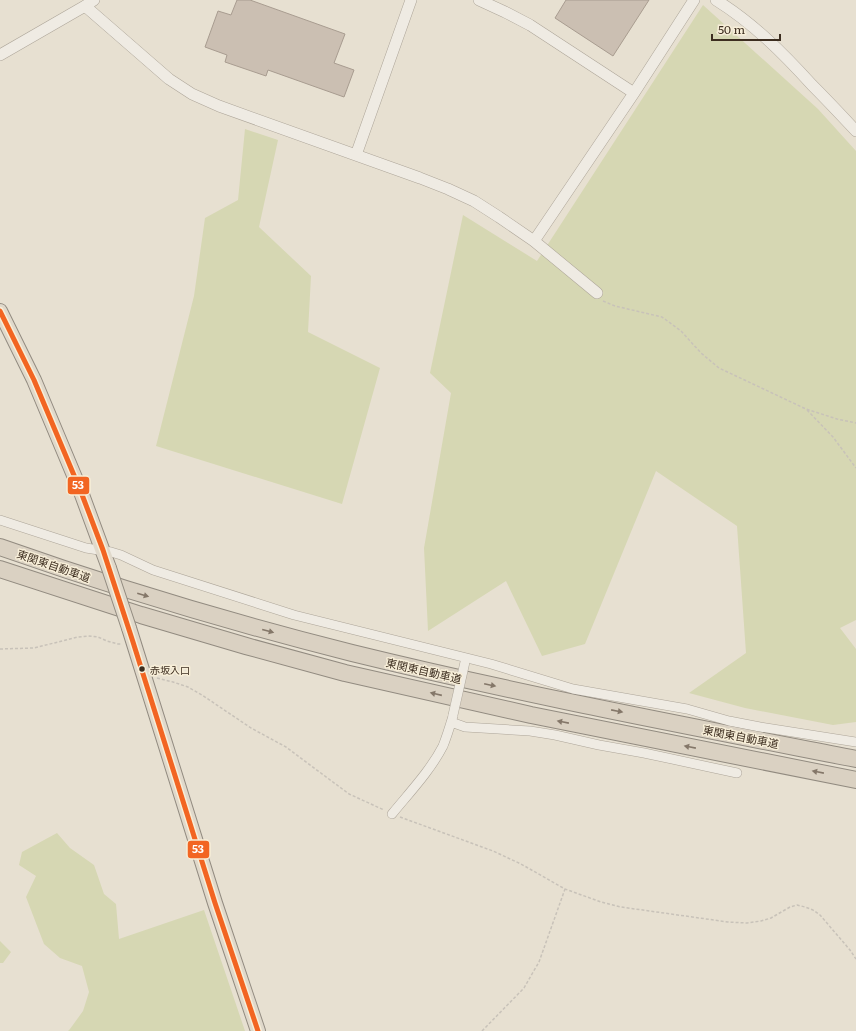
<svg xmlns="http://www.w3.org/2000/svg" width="856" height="1031" font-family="Literata,'Noto Sans JP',serif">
  <rect width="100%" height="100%" fill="#e7e0d1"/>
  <path fill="#d6d7b3" d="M703 5 818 109 856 151V620L840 628 856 649V722L833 725 745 708 689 693 746 653 737 526 656 471 585 644 542 656 506 581 428 631 424 548 451 393 430 373 463 215 537 261Z
    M245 129 278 140 259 227 311 276 308 332 380 368 342 504 156 446 194 296 205 218 238 200Z
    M57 833 70 848 94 865 104 894 116 904 119 939 204 910 245 1031H68L70 1029 83 1011 89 992 82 966 60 958 44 944 26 897 36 876 19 865 22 852Z
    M0 941 11 952 3 963H0Z"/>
  <path fill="#cbbfb2" stroke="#a89c90" d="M237 0H250L345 34 334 63 354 70 344 97 268 70 266 76 225 62 227 55 205 47 218 11 231 15Z
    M566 0H649L613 56 555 18Z"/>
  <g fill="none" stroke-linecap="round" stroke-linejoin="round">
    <g stroke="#ada599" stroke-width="10">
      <path id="minor" d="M0 520 86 548 111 552 121 555 153 570 294 615 491 664 573 689 687 709 729 721 760 727 856 742
        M451 722 465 727 530 731 555 735 599 745 644 753 737 773
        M392 814C410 792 430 771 443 746 447 736 450 726 453 716"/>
    </g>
    <g stroke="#ada599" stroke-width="12">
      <path id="tertiary" d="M479 0 505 12 530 25 634 93
        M716 0C753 23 783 53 812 85 827 100 842 116 856 131
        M85 6 169 79 192 94 219 106 420 178 448 189 474 201 499 217 534 241 597 293
        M0 55 85 6 94 0
        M356 155 411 0
        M534 241 634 93 694 0"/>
    </g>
    <g stroke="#928b80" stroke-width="16">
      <path id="trunk" d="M0 311 34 380 81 492 109 568
        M129 628 215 903 258 1031"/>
    </g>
    <g stroke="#928b80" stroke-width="18">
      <path id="motorway" d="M0 547C116 588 233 623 352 653 519 694 688 726 856 759
        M0 569 141 615 246 646 345 673 531 715 856 780"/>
    </g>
    <path stroke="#c8c2b9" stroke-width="1.5" stroke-dasharray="3 2" stroke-linecap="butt" d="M603 301 615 306 662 317 681 331 701 353 719 368 806 409 837 419 856 423
      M807 410 833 437 856 468
      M0 649 34 648 78 637 88 636 98 637 107 641 118 644H122
      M157 678 173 682 188 687 202 695 251 728 286 747 349 794 384 810
      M400 817 493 851 521 864 565 889 601 902 621 907 728 922 747 923 761 921 771 918 790 907 797 905 805 907 813 910 820 915 850 950 856 959
      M482 1031 524 988 532 974 539 962 565 889"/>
    <use href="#minor" stroke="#efebe3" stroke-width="9"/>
    <use href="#tertiary" stroke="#efebe3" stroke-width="11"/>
    <use href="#trunk" stroke="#e0d9cb" stroke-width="14"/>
    <use href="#motorway" stroke="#dad1c2" stroke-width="16"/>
    <g stroke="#ada599" stroke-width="10" stroke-linecap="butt">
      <path id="minor-bridge" d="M453 715 465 662"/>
    </g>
    <g stroke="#928b80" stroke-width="16" stroke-linecap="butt">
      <path id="trunk-bridge" d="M109 568 129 628"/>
    </g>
    <use href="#minor-bridge" stroke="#efebe3" stroke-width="9"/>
    <use href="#trunk-bridge" stroke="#e0d9cb" stroke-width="14"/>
    <g stroke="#f7eed8" stroke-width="8">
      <path id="bus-1" d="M0 311 34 380 81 492 103 550 133 642 215 903 258 1031"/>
    </g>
    <use href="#bus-1" stroke="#f26522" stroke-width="5"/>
  </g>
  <defs><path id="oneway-solid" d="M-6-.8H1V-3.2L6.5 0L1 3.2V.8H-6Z"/></defs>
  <g fill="#847769">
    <use href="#oneway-solid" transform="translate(143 595) rotate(16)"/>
    <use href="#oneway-solid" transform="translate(268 631) rotate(15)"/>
    <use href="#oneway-solid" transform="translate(490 685) rotate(12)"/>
    <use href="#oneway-solid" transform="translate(436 694) rotate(-167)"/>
    <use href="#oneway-solid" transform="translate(617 711) rotate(11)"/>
    <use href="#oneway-solid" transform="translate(563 722) rotate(-169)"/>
    <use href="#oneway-solid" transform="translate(690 747) rotate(-169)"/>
    <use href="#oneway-solid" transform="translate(818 772) rotate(-169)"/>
  </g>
  <circle fill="#3d2e20" stroke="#f7eed8" stroke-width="1.5" cx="142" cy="669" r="3.5"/>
  <g text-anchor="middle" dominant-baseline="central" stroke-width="3" stroke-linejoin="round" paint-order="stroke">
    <g font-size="10" fill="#3d2e20" stroke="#f7eed8" text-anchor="start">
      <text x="150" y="669">赤坂入口</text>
    </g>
    <g font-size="11" fill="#3d2e20" stroke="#f7eed8">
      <text transform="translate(54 565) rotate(19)">東関東自動車道</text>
      <text transform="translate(424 670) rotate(13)">東関東自動車道</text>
      <text transform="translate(741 736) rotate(11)">東関東自動車道</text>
    </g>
  </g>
  <g stroke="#f7eed8" stroke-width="1.5">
    <rect x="67" y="476" width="23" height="19" rx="4" fill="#f26522"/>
    <rect x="187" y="840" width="23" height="19" rx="4" fill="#f26522"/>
  </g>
  <g font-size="11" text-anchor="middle" font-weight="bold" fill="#fff">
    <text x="78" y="489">53</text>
    <text x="198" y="853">53</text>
  </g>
  <path d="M712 34v6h68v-6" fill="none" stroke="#3d2e20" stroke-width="2"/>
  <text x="718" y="34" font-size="12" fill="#3d2e20" stroke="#f7eed8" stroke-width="3" paint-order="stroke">50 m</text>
</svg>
